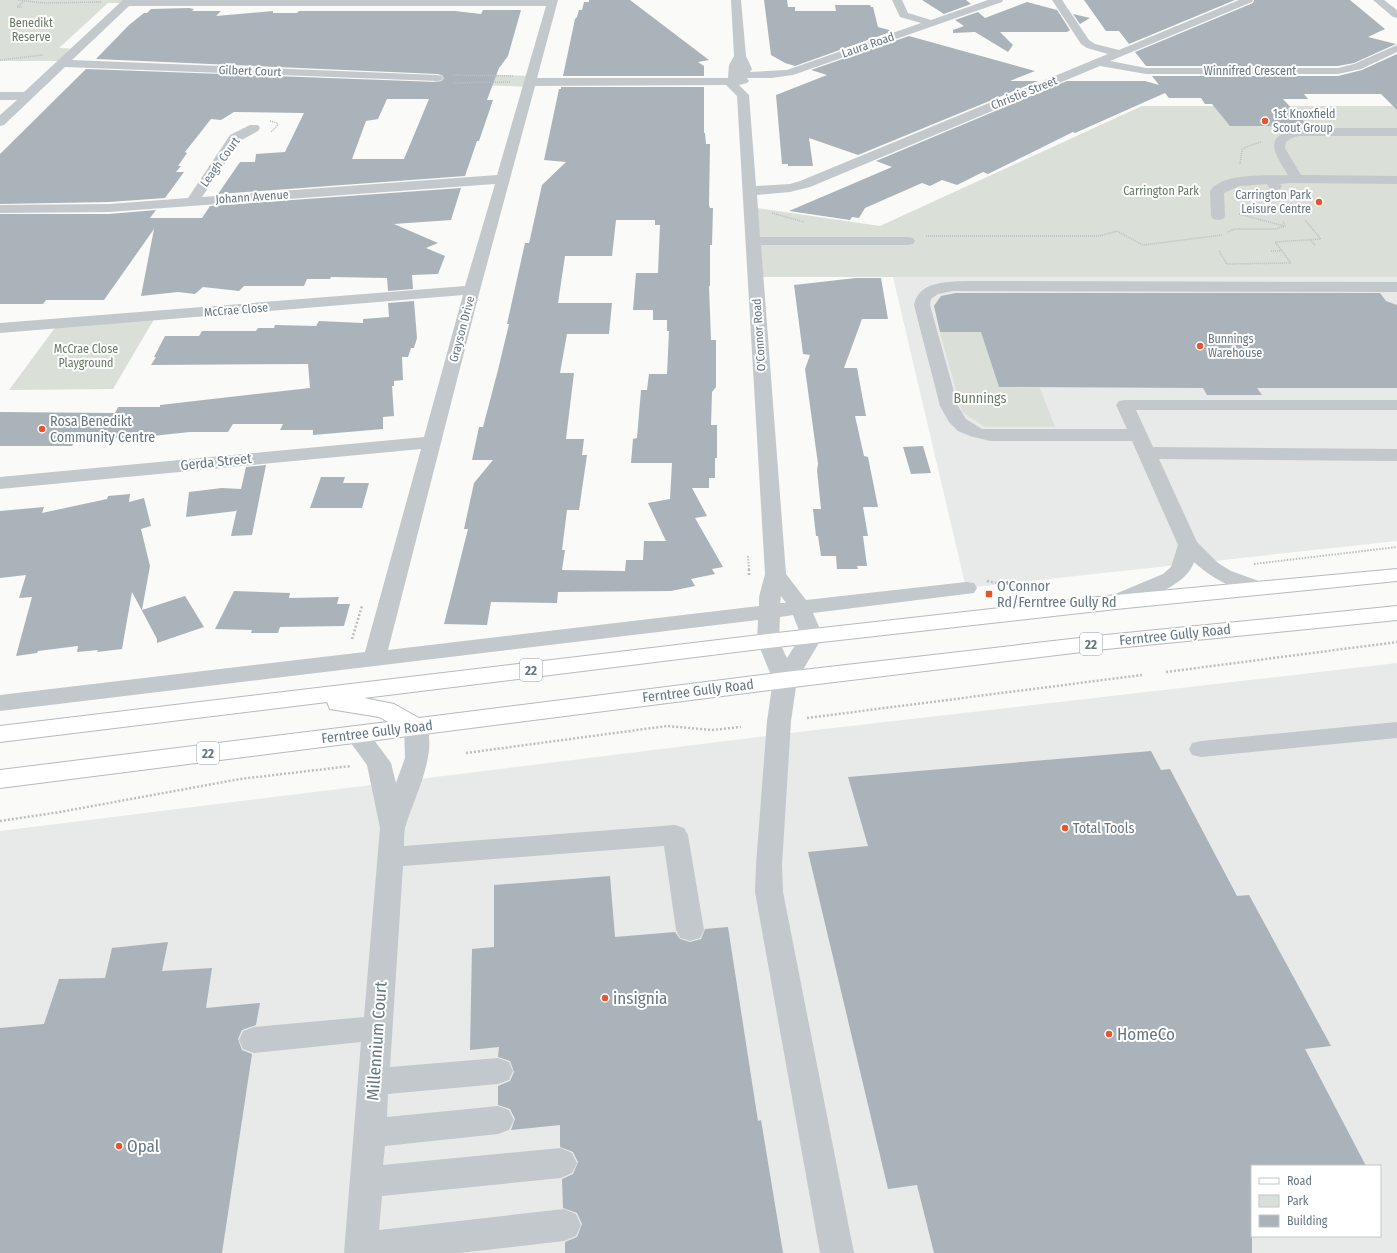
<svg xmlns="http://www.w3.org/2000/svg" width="1397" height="1253" font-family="'Fira Sans Condensed',sans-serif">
  <rect width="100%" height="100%" fill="#fafaf8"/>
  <path fill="#e8e9e9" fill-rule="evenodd" d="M893 277H1397V541L966 588Z
    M1397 663V1253H0V831L807 731ZM1252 1166H1380V1236H1252Z"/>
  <path fill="#dadfd7" d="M0 0H129L126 3H108L59 48 77 49 64 61H0Z
    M441 73 532 76 529 87 434 83Z
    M1142 106H1397V277H755L750 207 880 226Z
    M156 316 113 389 9 390 57 325Z
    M940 332H981L999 387 1040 388 1055 427H985L962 412Z"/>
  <path fill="#aab3b9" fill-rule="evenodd" d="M589 0H630L709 60 698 62 704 66V76H563L575 19 577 17 579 10H582L584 2H589Z
    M764 0H787L788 7H795V11H836L835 5H870L871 7H873L878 27 893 31 795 66 785 63 771 55Z
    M922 0H966L971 4 944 14Z
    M1084 0H1235L1129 44 1119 31H1106Z
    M1254 0H1350L1385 29 1368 37 1396 44 1354 63 1338 66H1146L1135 52 1253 3Z
    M1027 2 1057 10 1070 30 1067 32H1000L1013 45 1008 52 975 32 953 33V30L964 26 955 20 978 12 985 18Z
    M189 8 194 9 192 11H221L216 16 273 11V13H297L299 11H455L481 14 483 10H521L508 56 499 68 487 100H493L479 141H477L465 176 218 194 240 162H255L256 154 285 152 304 113 234 112 221 120 211 119 185 152 187 153 178 166H181L176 172H184L165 198 109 202 0 204V154L86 69 437 82 442 81 444 78 442 75 437 74 96 59 129 25 144 13H147L151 9ZM387 99H429L404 159H352L366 121 378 119Z
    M1073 14 1090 18 1080 24Z
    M909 36 1035 71 1010 81H1038L858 155 809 138 813 166H788V164H782L776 95 827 75 811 70Z
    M1397 54V110L1381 94H1304L1308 99H1283L1308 126H1230L1212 104H1205L1201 98H1169L1165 93 1075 133 1073 132 988 174 983 172 957 185 942 180 930 186 922 183 865 208 859 218 852 217 850 220 789 211 892 167 876 161 1067 81H1145L1159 85 1152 76H1338L1362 70Z
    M561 87H704V133H705L706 144H710L709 205 710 208H713L712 245H710V286H709L711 340H716V387L712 392 711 425H717V458H715V478H709V488H692L707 516 695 518 723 567 712 569 715 574 691 579 695 586 671 591 558 592 557 603 491 602 487 625 444 624 468 529H464L474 483 493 460H472L479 427H483L498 370 509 324H507L525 243H529L530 239 542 185 566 162 544 160 559 89H561ZM616 220H655V225H660L658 273H636L633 310H653V320H667V331H669L667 374H649L647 390H641L637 438 633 439 631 463H672L670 499 648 503 666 541H644L643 560H626L625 571 562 570 565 550H562L567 510H579L587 455H582L584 439H566L574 373H560L567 334H609L612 303H558L565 256H612Z
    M461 188 451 220 394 224 438 243 426 248 445 256 438 274 412 275 413 289 388 291 387 278 331 277 330 279H307L304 286H244L239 291 203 287 195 294 178 292 141 296 154 229 104 300H46L43 304H0V214H109L156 210 150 218H202L210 206Z
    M856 278H881L888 319H862L844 368H857L866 416H855L864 456 868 457 878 507H863L868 536H863L867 566H857L858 569H837L836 556H821L818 536H816L813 509H821L817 470 818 464 805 369 810 355 803 354 794 285Z
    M956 293H1380L1386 301 1397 305V388H1257L1262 395H1207L1203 388 999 387 981 332H940L934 306 941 296Z
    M414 301 417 338 414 348H411L408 357H402L403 380 394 381V386H392L394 416 383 417V429L313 435V430H280L283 424H233L228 432H190L133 438H77L72 446H0V412L115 413 118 407H160V405L310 388 308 364 151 365 156 357H154L165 336H199L202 331H256L258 328H274L275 325 316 326 319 321 363 323V319L389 317 388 303Z
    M923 446 931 473 911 474 903 447Z
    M266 465 252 535 231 536 237 509 236 511 186 517 189 492 222 488 241 489 246 467Z
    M321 477H345L343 483H369L362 508H310Z
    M130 494 129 502 144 498 151 526 141 529 150 566 142 610 185 596 204 627 157 643V639L132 592 122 649 97 652 98 650 77 652 78 646 38 651 37 653 16 656 32 597 19 598 26 575 0 578V511L44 507 42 513 107 499 108 496Z
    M234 591 290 593 289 598 339 597 337 604H350L344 626 280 627 278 633H251L252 630 215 629Z
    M1151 751 1161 770 1170 769 1237 896 1249 895 1331 1046 1305 1049 1366 1166H1252V1253H934L917 1185 888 1189 808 852 868 846 848 777Z
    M610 876 615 937 675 932 680 939 690 942 701 939 705 929 728 927 758 1121 761 1120 783 1253H565V1242L577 1237 582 1224 577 1213 563 1208 562 1179 573 1174 578 1162 573 1152 560 1147V1125L511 1130 515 1119 510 1109 498 1105V1086L510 1081 514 1072 510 1061 498 1057 499 1047 470 1050 472 949 494 947V885Z
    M168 942 162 971 212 968 206 1008 260 1003 256 1025 242 1030 238 1039 242 1050 252 1054 222 1253H0V1028L44 1024 59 979 105 978 112 948Z"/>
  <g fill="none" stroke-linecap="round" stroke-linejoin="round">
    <g stroke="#b5babe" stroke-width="2">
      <path id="major" d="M1397 569V581L1116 609 768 648 364 698 394 704 419 718 785 672 1106 635 1397 606V620L1106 649 785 688 0 788V770L388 722 379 717 330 709 327 702 0 742V726L768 634 1116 595Z"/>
    </g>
    <path stroke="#bbbfc2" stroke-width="1.5" stroke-dasharray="1 1" stroke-linecap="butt" d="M18 0 43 3 102 2
      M22 7H17L24 1
      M0 60 43 55
      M454 75 513 76
      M453 83 510 82
      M270 121 277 123 278 125 271 132
      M1240 164 1242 150 1246 147 1261 142
      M772 213 804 222
      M1239 214 1284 226
      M1228 232 1234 229H1276L1285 226 1283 221
      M926 236H1099L1117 231 1143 245 1222 235
      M1310 240 1315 245
      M1219 251 1227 264 1291 263 1275 242 1321 239 1305 220
      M1271 251H1282"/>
    <path stroke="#bbbfc2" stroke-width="2" stroke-dasharray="1.5 1.5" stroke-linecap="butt" d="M748 556 749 570
      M1254 564 1397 547"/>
    <path stroke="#bbbfc2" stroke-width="2.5" stroke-dasharray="2 2" stroke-linecap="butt" d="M749 569V577
      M987 581 1029 590
      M352 639 362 606
      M1166 672 1397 642
      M807 718 1142 675
      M466 753 667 726 712 730 741 727
      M0 821 60 812 240 779 351 766"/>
    <path fill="#c3c8cc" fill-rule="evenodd" d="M123 0H558L537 78H728L729 65 734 56 731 0H741L746 56 752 69 750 72 787 70 921 23 900 17 892 0H902L908 13 931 20 988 0H1003L1002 2 793 75 771 78H747L749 81 747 83 739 85 749 95 756 186 790 184 800 181 1108 54 1087 48 1081 44 1052 0H1062L1089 40 1095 44 1119 50 1239 0H1253L1252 2 1110 61 1146 68H1338L1354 64 1397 45V52L1361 69 1338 74H1146L1100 66 810 187 790 192 757 195 760 237H908L913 238 915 241 913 244 908 245H761L786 574 806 600 966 582 974 583 977 588 974 593 966 594 813 613 823 636 797 680 791 721 782 865 783 892 854 1253H820L755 892 756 865 767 721 773 680 757 641 758 620 0 711V695L365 652 421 449 0 489V477L424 437 463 295 0 333V323L465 286 495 184 109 212 0 213V205L109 204 188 198 230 135 250 125H258L260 128 258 131 240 141 202 197 497 175 546 6H129L72 60 437 75 441 76 443 78 441 80 437 81 65 67 4 125 0 126V115L17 100H0V92H24ZM726 85 737 96 765 574 759 597V606L388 650 480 290 535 86ZM781 596 786 603H780ZM793 615 801 636 787 658 779 641 780 617Z
      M1373 0H1384L1397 10V18L1393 17Z
      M1297 128H1397V136H1298L1292 138 1286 142 1285 148 1288 153 1301 175 1397 176V184L1291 183 1280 184 1282 186 1280 189 1275 190 1270 189 1267 184 1239 186 1224 193 1225 216 1223 219 1218 220 1213 219 1211 216 1210 191C1223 172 1267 176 1288 175 1274 152 1262 137 1297 128Z
      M966 281 1397 282V292L953 291 938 294 931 299 930 305 958 406 966 419 982 429H1127L1116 405 1119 401 1125 400H1397V410H1136L1153 447 1397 449V461L1159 459 1197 542 1218 563 1231 571 1267 584 1270 589 1267 594C1247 599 1208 576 1194 562 1186 587 1146 597 1124 607L1116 609 1108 607 1105 602 1108 597 1163 574 1171 567 1178 545 1132 441H990L970 436 958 431 949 422 940 406 914 305C919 281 946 282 966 281Z
      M416 719 424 721C441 749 413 799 405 828 404 833 404 840 404 846L675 825 684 828 688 835 704 930 700 938 690 941 680 938 676 930 664 846 403 866 390 1067 498 1058 509 1062 513 1071 509 1080 498 1084 388 1094 387 1117 498 1106 509 1110 514 1120 509 1130 498 1134 385 1146 383 1165 561 1148 572 1153 577 1163 572 1173 561 1178 382 1196 379 1230 564 1209 576 1214 581 1225 576 1236 564 1241 459 1253H344L361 1042 254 1053 243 1049 239 1040 243 1031 254 1027 364 1017 380 828 367 765 345 735 348 729 357 727 366 729 391 763 396 783 405 758 404 727 408 721Z
      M1397 722V738L1201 757 1192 755 1189 749 1192 743 1201 741Z"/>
    <use href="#major" fill="#fff" fill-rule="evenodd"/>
  </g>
  <g fill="#e4572e" stroke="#fff" stroke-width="1.5">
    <circle cx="1265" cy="121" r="4"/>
    <circle cx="1319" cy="202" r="4"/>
    <circle cx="1200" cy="346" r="4"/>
    <circle cx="42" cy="429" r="4"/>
    <rect x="985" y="590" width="8" height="8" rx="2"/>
    <circle cx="1065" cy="828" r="4"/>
    <circle cx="605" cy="998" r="4"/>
    <circle cx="1109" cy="1034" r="4"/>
    <circle cx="119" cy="1146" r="4"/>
  </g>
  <g text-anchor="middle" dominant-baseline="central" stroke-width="4" stroke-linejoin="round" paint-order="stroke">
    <g font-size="12" fill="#687a64" stroke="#fff">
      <text x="31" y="23">Benedikt<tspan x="31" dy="14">Reserve</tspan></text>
      <text x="1161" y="191">Carrington Park</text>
      <text x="86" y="349">McCrae Close<tspan x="86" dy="14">Playground</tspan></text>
    </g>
    <g font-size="12" fill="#657683" stroke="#fff">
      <text transform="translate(868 45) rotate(-19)">Laura Road</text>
      <text transform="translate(250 71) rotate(2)">Gilbert Court</text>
      <text x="1250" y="71">Winnifred Crescent</text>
      <text transform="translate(1024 93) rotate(-22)">Christie Street</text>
      <text transform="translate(220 162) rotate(-54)">Leagh Court</text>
      <text transform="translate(252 197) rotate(-4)">Johann Avenue</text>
      <text transform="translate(236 310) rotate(-5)">McCrae Close</text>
      <text transform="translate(462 329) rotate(-75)">Grayson Drive</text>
      <text transform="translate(759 335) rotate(-94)">O'Connor Road</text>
    </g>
    <g font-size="12" fill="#657683" stroke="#fff" text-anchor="start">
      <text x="1273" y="114">1st Knoxfield<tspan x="1273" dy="14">Scout Group</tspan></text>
      <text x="1311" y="195" text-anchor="end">Carrington Park<tspan x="1311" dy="14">Leisure Centre</tspan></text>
      <text x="1208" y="339">Bunnings<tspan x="1208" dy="14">Warehouse</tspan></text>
    </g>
    <g fill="#fff" stroke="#939fa8" stroke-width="1">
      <rect x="1080" y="633" width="22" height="22" rx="3"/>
      <rect x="520" y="659" width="22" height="22" rx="3"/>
      <rect x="197" y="742" width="22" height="22" rx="3"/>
    </g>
    <g font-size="13" font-weight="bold" fill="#657683">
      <text x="1091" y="644">22</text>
      <text x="531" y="670">22</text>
      <text x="208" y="753">22</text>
    </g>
    <g font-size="14" fill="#687a64" stroke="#fff">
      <text x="980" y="398">Bunnings</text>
    </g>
    <g font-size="14" fill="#657683" stroke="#fff" text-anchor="start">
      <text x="50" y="421">Rosa Benedikt<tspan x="50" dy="16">Community Centre</tspan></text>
      <text x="997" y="586">O'Connor<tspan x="997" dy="16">Rd/Ferntree Gully Rd</tspan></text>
      <text x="1073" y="828">Total Tools</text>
    </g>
    <g font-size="14" fill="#657683" stroke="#fff">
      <text transform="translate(216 462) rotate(-6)">Gerda Street</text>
      <text transform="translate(1175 635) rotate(-6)">Ferntree Gully Road</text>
      <text transform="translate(698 691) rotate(-7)">Ferntree Gully Road</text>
      <text transform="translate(377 732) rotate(-7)">Ferntree Gully Road</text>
    </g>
    <g font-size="17" fill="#657683" stroke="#fff" text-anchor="start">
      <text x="613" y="998">insignia</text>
      <text x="1117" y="1034">HomeCo</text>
      <text x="127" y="1146">Opal</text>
    </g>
    <g font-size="17" fill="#657683" stroke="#fff">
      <text transform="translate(377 1041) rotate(-86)">Millennium Court</text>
    </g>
  </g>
  <rect x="1251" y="1165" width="130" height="72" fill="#ffffff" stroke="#c1c8cd"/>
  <rect x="1259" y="1178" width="20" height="6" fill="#ffffff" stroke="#c1c8cd"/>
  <text x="1287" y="1185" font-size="12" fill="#657683">Road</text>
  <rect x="1259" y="1195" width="20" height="12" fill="#dadfd7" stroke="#c1c8cd"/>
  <text x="1287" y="1205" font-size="12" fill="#657683">Park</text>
  <rect x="1259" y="1215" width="20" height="12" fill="#aab3b9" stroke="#c1c8cd"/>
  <text x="1287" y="1225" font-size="12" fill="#657683">Building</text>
</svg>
